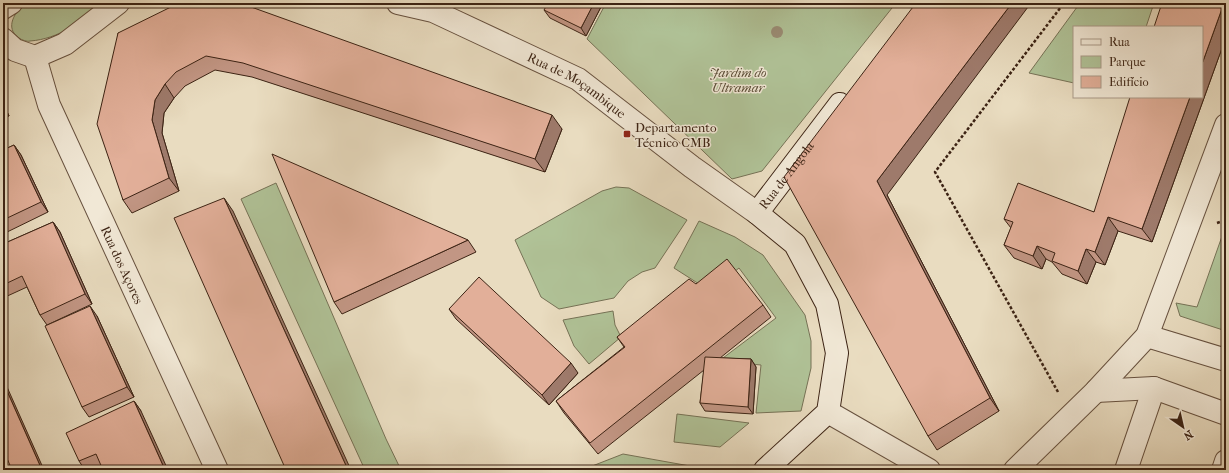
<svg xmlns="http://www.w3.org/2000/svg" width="1229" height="473" font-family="'IM FELL French Canon',serif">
  <rect width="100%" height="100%" fill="#e9dcc0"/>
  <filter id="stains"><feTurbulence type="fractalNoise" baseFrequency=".005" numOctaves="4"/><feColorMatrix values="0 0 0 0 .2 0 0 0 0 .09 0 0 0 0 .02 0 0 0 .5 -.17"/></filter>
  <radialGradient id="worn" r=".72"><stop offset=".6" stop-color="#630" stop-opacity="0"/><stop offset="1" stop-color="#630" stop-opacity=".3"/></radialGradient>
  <path fill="#b0c297" stroke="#767256" d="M26 3H103C83 21 59 39 30 41 27 42 22 40 19 38 4 28 15 11 26 3Z
    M606 3H896L762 171 732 179 587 39Z
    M1080 3H1154L1146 27H1074V83L1029 73Z
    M276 183 386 439 401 470H365L241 199Z
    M616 187 629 188 687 220 655 268 642 272 628 281 614 298 559 309 541 297 515 240 602 191Z
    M699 221 735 237 763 255 805 315 811 341V368L801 411 756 413 761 365 719 361 776 318 739 268 710 291 674 268Z
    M1226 225V331L1180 316 1176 303 1197 307Z
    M613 311 615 325 621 337 589 364 574 346 563 320Z
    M677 414 749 423 720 447 674 442Z
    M623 454 690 466 682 470H582Z"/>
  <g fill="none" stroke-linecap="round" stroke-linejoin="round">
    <g stroke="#67513f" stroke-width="24">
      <g id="street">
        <path id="s1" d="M398 3 433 11 578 79 692 167 757 213"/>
        <path d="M3 8 11 3"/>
        <path d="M3 39 15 50 35 57 65 44 118 3"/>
        <path id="s2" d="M35 57 49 105 217 470"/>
        <path d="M1147 336 1226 360"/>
        <path d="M1096 391 1154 388 1226 414"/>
        <path d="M828 412 929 470"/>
        <path d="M1015 470 1096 391 1147 336 1226 125"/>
        <path d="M1126 470 1154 388"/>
        <path d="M1223 470 1226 461"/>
      </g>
    </g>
    <g stroke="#3c2314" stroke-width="24">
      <g id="secondary">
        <path id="s3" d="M765 470 828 412 837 353 827 304 795 244 757 213 840 104"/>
      </g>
    </g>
    <path stroke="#3c2314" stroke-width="2.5" stroke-dasharray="3 2" stroke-linecap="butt" d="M1217 223 1226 220
      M1058 392 935 172 1064 3"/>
    <use href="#street" stroke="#f1e8d6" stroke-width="22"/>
    <use href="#secondary" stroke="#f1e8d6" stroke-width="22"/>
  </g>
  <circle fill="#9a8c74" cx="777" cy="32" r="6"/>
  <path fill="#c29684" stroke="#3c2314" d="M519 3H528L527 6Z
    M603 3 586 36 550 18 544 10Z
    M1226 3V37L1152 242 1118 231 1105 265 1096 262 1087 284 1062 274 1052 262 1046 259 1042 269 1014 258 1004 245 1011 228 1004 219 1094 212Z
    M118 33 562 129 545 172 252 77 215 70 185 86 174 98 164 113 162 133 179 191 132 213 123 200Z
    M3 103 9 116 3 119Z
    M14 145 21 155 48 212 3 234V150Z
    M887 195 999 411 937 450 928 436Z
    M53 222 60 232 92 304 47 325 40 315 27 287 3 298V244Z
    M468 240 476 252 342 314 334 302Z
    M696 284 763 305 771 317 720 358 751 359 756 367 753 414 705 411 700 403 704 370 598 454 564 413 556 401 624 347 617 337Z
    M449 309 578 373 549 405 456 319Z
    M97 316 134 397 89 417 82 407Z
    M134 401 141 411 101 465 90 470H85L79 461Z"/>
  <path fill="#9e7a6b" stroke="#3c2314" d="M524 3H528L527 6Z
    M594 3H603L586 36 581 28Z
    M1012 3H1031L887 195 999 411 990 398 877 181Z
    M1224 3H1226V37L1152 242 1142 229 1190 97H1202V64Z
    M165 84 174 98 164 113 162 133 179 191 169 178 152 120 155 100Z
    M3 103 9 116 3 107Z
    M552 115 562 129 545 172 535 159Z
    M14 145 21 155 48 212 41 202Z
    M224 198 233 211 351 470H348Z
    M1108 217 1118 231 1105 265 1095 252Z
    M53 222 60 232 92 304 85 294Z
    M1037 246 1046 259 1042 269 1033 256Z
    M1086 249 1096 262 1087 284 1078 271Z
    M90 306 97 316 134 397 127 387Z
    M751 359 756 367 753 414 748 407Z
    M571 363 578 373 549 405 542 395Z
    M3 378 44 470H42L3 382Z
    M134 401 141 411 168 470H165Z"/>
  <path fill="#e2af99" stroke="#3c2314" d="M179 3H240L552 115 535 159 243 63 206 56 176 72 165 84 155 100 152 120 169 178 123 200 97 124 118 33Z
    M548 3H594L581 28 544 10Z
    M916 3H1012L877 181 990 398 928 436 784 177Z
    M1162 3H1224L1202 64V27H1154Z
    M1130 97H1190L1142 229 1108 217 1095 252 1086 249 1078 271 1052 261 1055 253 1037 246 1033 256 1004 245 1013 222 1004 219 1018 183 1094 212Z
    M14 145 41 202 3 220V150Z
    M272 154 468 240 334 302Z
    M224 198 348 470H286L174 218Z
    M53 222 85 294 40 315 22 276 3 285V244Z
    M727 259 763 305 590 443 556 401 625 347 617 337 689 279 696 284Z
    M479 277 571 363 542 395 449 309Z
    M90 306 127 387 82 407 45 326Z
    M705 357 751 359 748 407 700 403Z
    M3 382 42 470H12L3 449Z
    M134 401 165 470H103L96 454 79 461 66 433Z"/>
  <rect fill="#8f2418" stroke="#f1e8d6" stroke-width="1.5" x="623" y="130" width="8" height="8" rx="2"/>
  <g text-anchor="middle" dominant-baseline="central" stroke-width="3" stroke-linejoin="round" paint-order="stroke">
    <g font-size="13" font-style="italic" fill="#594b35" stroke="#f1e8d6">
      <text x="738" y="72">Jardim do<tspan x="738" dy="15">Ultramar</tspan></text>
    </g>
    <g font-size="13" fill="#3c2314" stroke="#f1e8d6">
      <text stroke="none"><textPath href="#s1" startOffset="198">Rua de Moçambique</textPath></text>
      <text stroke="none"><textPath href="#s3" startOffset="360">Rua de Angola</textPath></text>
      <text stroke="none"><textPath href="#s2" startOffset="226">Rua dos Açores</textPath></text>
    </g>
    <g font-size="13" fill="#3c2314" stroke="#f1e8d6" text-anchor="start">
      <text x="635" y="127">Departamento<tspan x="635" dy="15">Técnico CMB</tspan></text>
    </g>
  </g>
  <rect width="1229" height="473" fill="none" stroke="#e9dcc0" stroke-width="16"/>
  <rect x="4" y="4" width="1221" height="465" fill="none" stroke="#3c2314" stroke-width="2"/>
  <rect x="8" y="8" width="1213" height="457" fill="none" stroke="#3c2314"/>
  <rect x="1073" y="26" width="130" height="72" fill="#f1e8d6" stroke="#a99988"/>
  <rect x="1081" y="39" width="20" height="6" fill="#f1e8d6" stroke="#a99988"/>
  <text x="1109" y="46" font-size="12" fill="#3c2314">Rua</text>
  <rect x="1081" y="56" width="20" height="12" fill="#b0c297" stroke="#a99988"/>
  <text x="1109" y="66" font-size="12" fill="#3c2314">Parque</text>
  <rect x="1081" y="76" width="20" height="12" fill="#e2af99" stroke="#a99988"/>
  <text x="1109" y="86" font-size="12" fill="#3c2314">Edifício</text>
  <g transform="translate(1183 427) rotate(146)" stroke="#f1e8d6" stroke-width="3" paint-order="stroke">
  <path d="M0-3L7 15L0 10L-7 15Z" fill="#3c2314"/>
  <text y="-6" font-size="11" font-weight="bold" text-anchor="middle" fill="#3c2314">N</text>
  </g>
  <rect width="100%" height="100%" filter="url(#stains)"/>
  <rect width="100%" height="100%" fill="url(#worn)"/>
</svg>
